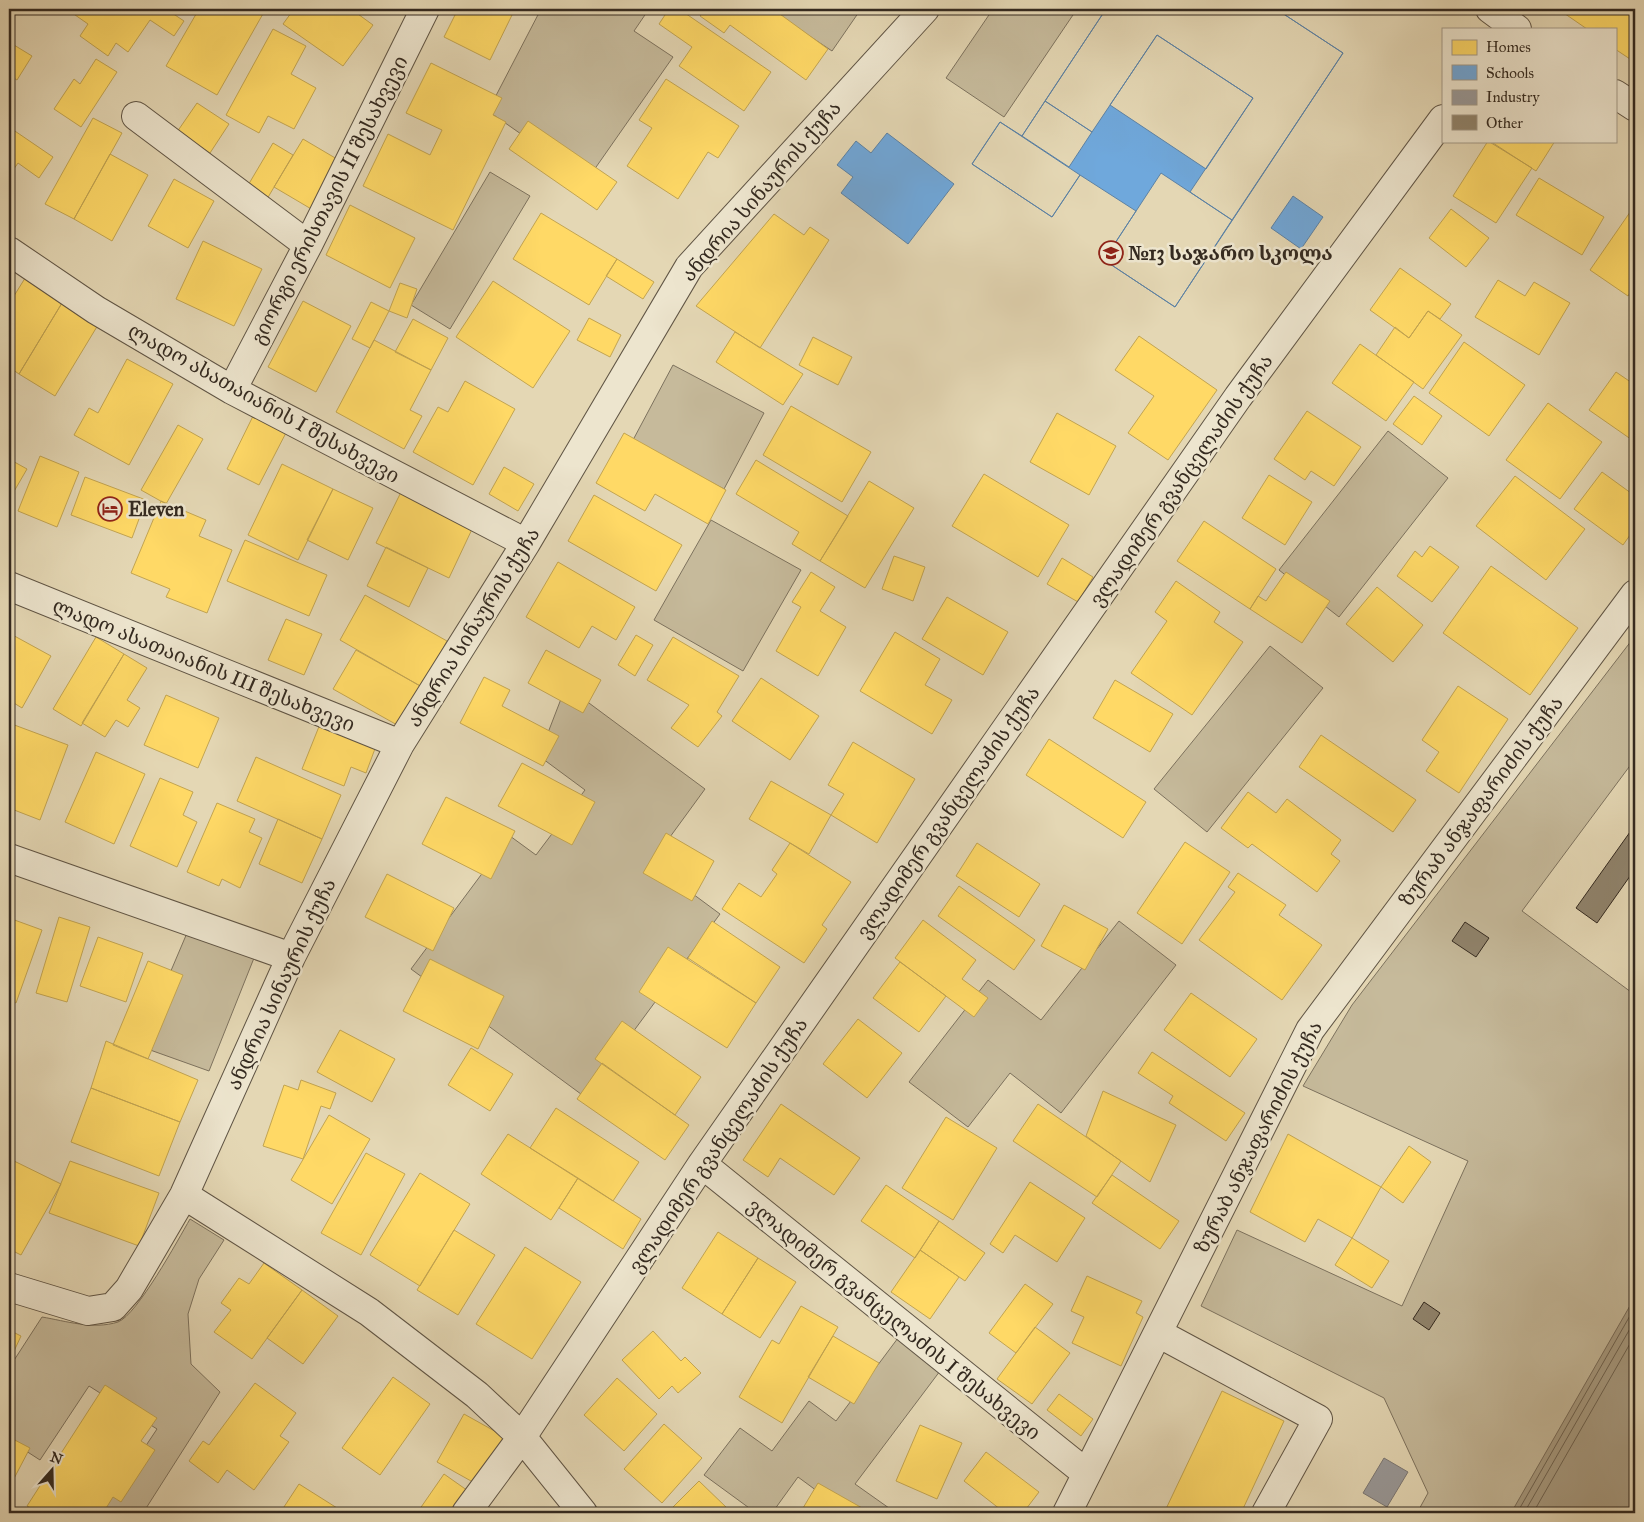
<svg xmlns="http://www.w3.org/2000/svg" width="1644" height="1522" font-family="'IM FELL Great Primer','Noto Serif Georgian',serif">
  <rect width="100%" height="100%" fill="#e4d7b4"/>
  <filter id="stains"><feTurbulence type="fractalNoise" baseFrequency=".004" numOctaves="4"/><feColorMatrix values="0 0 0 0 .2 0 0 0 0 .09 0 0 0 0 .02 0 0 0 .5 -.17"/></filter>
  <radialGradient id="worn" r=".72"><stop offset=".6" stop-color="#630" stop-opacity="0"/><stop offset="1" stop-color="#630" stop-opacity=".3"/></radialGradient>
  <path fill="#c6ba9b" stroke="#7d725e" d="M541 9H649L634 31 673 57 587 180 488 111Z
    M769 9H861L832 51Z
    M993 9H1077L1004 117 946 78Z
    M490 172 530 196 450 329 411 305Z
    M673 365 764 413 724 489 633 440Z
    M1388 431 1448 478 1339 617 1279 570Z
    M711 520 801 570 743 671 654 620Z
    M1635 636V759L1522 911 1635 995V1298L1512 1513H1417L1428 1493 1384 1398 1201 1306 1237 1230 1402 1306 1468 1161 1303 1086 1352 1005Z
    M1270 646 1323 688 1207 832 1154 789Z
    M566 686 705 789 651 863 720 914 585 1097 411 969 510 836 536 855 585 790 539 756Z
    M1119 921 1176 965 1061 1113 1010 1073 968 1127 909 1082 988 980 1041 1020Z
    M187 933 254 958 209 1071 139 1046Z
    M190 1219 224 1240 199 1279 188 1314 191 1364 220 1392 143 1513H101L157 1429 89 1386 40 1460 9 1440V1368L42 1317C66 1321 93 1330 118 1322 137 1315 178 1240 190 1219Z
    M898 1338 940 1371 855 1484 896 1513H847L798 1477 772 1513H756L704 1475 740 1428 772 1451 809 1401 836 1421Z"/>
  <path fill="#a89c82" stroke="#7a6e5b" d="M1635 1297V1513H1511Z"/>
  <path fill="#ffd966" stroke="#c2a451" d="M69 9H166L184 21 174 36 150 20 128 52 116 43 108 56 80 36 88 24 68 10Z
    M199 9H259L264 12 217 95 166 66Z
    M294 9H351L373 25 343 66 283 24Z
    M458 9H505L513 13 490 60 444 37Z
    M669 9H679L771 72 744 111 679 66 692 47 659 24Z
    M706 9H773L828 49 806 80 730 25 724 33 700 16Z
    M1558 9H1635V53L1630 59 1615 49V29H1587Z
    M273 29 306 46 291 74 316 88 294 129 268 116 259 133 226 115Z
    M14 45 32 56 17 80 9 75V53Z
    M96 59 117 72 81 127 54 109 74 79 80 84Z
    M431 63 502 98 493 115 506 122 453 230 363 186 388 134 430 155 442 130 406 113Z
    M666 79 739 126 718 158 708 152 678 199 627 166 652 128 639 120Z
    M197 103 229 124 210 153 177 132Z
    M93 118 122 133 74 219 45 204Z
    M528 121 617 182 597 210 509 149Z
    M9 127 53 157 39 178 18 163 9 176Z
    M303 139 342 162 313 210 274 187Z
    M1488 141 1532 168 1496 223 1453 196Z
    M1495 141H1555L1536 171 1493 143Z
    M273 143 293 155 267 199 247 187Z
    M110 154 148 175 112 241 74 219Z
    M1539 178 1604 217 1582 255 1516 215Z
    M174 179 214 201 188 248 148 226Z
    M350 205 415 238 390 288 326 255Z
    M1635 205V285L1628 296 1590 270Z
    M1451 209 1489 238 1466 267 1429 238Z
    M541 213 617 259 589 305 513 259Z
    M774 214 804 235 810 227 829 240 760 348 696 306Z
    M203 241 262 269 234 326 176 299Z
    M617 259 654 282 643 299 606 276Z
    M1400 268 1451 304 1440 319 1428 311 1409 338 1370 310Z
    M27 275 65 298 19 374 9 367V304Z
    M1498 280 1525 296 1534 282 1570 303 1539 355 1475 317Z
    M493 281 570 331 533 388 456 337Z
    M400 283 417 289 407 318 389 311Z
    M65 298 101 320 55 396 19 374Z
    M303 301 351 326 316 392 268 367Z
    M371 302 389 311 370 348 352 339Z
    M1428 311 1462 335 1423 389 1376 355 1395 327 1409 338Z
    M589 318 621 335 610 357 577 340Z
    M413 319 448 338 431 370 395 352Z
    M735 332 803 374 783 405 716 362Z
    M1139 336 1217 390 1168 460 1128 433 1154 396 1115 370Z
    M813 337 852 357 838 385 799 365Z
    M374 340 431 370 410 410 422 416 404 449 336 412Z
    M1464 342 1525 385 1489 436 1429 393Z
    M1360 344 1414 382 1386 421 1332 383Z
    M127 359 173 384 129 465 74 435 89 408 98 413Z
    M1616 372 1635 385V442L1589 410Z
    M465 381 515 409 473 485 413 452 438 407 448 412Z
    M9 385 15 389 9 398Z
    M1414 396 1442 416 1422 445 1393 424Z
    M1548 403 1602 442 1560 499 1506 460Z
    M791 406 871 452 842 502 763 455Z
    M256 410 289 427 259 485 227 469Z
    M1307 411 1361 447 1334 486 1311 471 1305 480 1274 459Z
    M1057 413 1116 446 1089 495 1030 462Z
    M178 425 203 439 166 504 141 490Z
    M624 433 726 490 708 524 655 494 645 511 596 483Z
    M40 456 79 472 57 527 18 511Z
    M9 459 27 469 9 500Z
    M756 460 848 516 820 561 792 544 799 532 736 494Z
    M282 464 333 489 298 560 248 535Z
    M504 467 534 484 518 511 489 494Z
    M1602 472 1635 496V528L1623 545 1574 509Z
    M984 474 1069 525 1038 577 952 526Z
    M1269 475 1312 502 1285 545 1242 518Z
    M1515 476 1585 529 1546 580 1476 526Z
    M85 477 146 500 132 538 71 515Z
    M869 481 914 508 865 588 820 561Z
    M333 489 373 508 348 560 307 540Z
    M402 490 474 525 449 578 376 543Z
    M594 495 682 545 656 591 568 541Z
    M161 501 206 520 199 536 232 550 207 613 166 597 170 589 131 573Z
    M1204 521 1276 569 1250 609 1177 561Z
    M245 540 327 575 309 616 227 581Z
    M1430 546 1459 567 1432 602 1397 576 1415 551 1422 557Z
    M386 547 428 568 409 607 367 586Z
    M894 556 925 567 913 601 882 589Z
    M1062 558 1093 577 1078 602 1047 584Z
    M558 562 635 607 616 640 592 626 579 648 526 617Z
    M1491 566 1578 628 1530 695 1443 633Z
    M811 572 835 587 820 611 846 627 818 676 776 651 801 607 792 602Z
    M1286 572 1330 601 1302 643 1250 609 1258 596 1266 601Z
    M1176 581 1220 612 1214 622 1243 642 1192 715 1131 673 1167 621 1155 612Z
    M1377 587 1423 625 1393 662 1346 624Z
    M365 595 447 641 422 687 340 640Z
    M947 597 1008 632 983 675 922 639Z
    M286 619 322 634 304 675 268 660Z
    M895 632 940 659 925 685 952 700 932 734 860 691Z
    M9 633 51 656 22 708 9 700Z
    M636 635 653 645 635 676 618 665Z
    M96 637 124 654 81 726 53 709Z
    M673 637 739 676 717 712 722 716 698 747 671 728 689 705 647 680Z
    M356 650 422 687 399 726 333 689Z
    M546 650 601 680 583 713 528 683Z
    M124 654 147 668 127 700 140 708 128 727 116 720 105 737 82 723Z
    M484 677 510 690 502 706 559 736 543 766 460 723Z
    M761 678 819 716 790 760 732 721Z
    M1115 680 1173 714 1150 752 1093 718Z
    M1458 686 1508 719 1459 793 1426 771 1439 752 1422 740Z
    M166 695 219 718 198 768 144 745Z
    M9 723 68 745 40 820 9 808Z
    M320 724 376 746 366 773 351 767 344 786 302 769Z
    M1321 735 1416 800 1393 832 1299 767Z
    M1049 739 1146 802 1123 838 1026 775Z
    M853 742 915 779 877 843 831 815 844 794 828 785Z
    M96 752 145 774 114 844 65 822Z
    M256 757 341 795 322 839 237 801Z
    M522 763 595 802 572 845 498 806Z
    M160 778 193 792 183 815 197 822 177 867 130 846Z
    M771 781 831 815 809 854 749 819Z
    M1248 792 1276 813 1287 799 1341 840 1331 854 1340 861 1317 892 1252 844 1248 848 1221 828Z
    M446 797 515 831 491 879 422 844Z
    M217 803 255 819 249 832 262 838 240 888 222 879 219 886 187 872Z
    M278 819 322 839 302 883 259 864Z
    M666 833 714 861 692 901 643 873Z
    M1185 842 1230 872 1182 944 1137 913Z
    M790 843 851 882 822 925 827 929 804 963 722 909 739 883 761 897 777 874 772 870Z
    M977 843 1040 884 1019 917 956 876Z
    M1238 873 1286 905 1279 915 1322 945 1282 1000 1199 940 1235 892 1228 887Z
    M387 874 454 908 433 951 365 917Z
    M959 886 1035 940 1014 970 938 916Z
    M1064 905 1108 929 1085 970 1041 946Z
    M59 917 90 927 67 1002 36 993Z
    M9 918 42 930 16 1003 9 1000Z
    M923 920 976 960 962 979 988 998 974 1017 895 958Z
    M712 921 780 967 756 1003 688 958Z
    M98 937 143 953 126 1002 80 986Z
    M668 947 756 1003 727 1048 639 992Z
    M430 959 504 996 478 1049 403 1011Z
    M148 961 183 975 148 1059 113 1045Z
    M900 962 946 996 919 1032 873 998Z
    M1191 993 1257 1039 1230 1077 1164 1030Z
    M858 1019 902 1053 867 1098 823 1064Z
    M622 1021 701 1077 675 1115 595 1059Z
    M340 1030 395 1059 372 1102 317 1072Z
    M106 1041 198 1080 180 1122 91 1088Z
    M471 1048 513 1074 490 1111 448 1085Z
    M1152 1052 1245 1113 1226 1141 1169 1103 1173 1096 1138 1073Z
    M602 1063 689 1125 665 1160 577 1099Z
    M301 1080 336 1093 330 1109 321 1106 303 1159 263 1146 284 1085 298 1090Z
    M91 1088 180 1122 159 1176 71 1142Z
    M1103 1091 1176 1125 1150 1182 1086 1136Z
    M781 1104 860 1158 834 1195 780 1158 768 1177 743 1160Z
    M1038 1104 1121 1161 1097 1197 1013 1141Z
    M556 1108 639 1162 613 1201 530 1148Z
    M329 1115 370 1139 332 1204 291 1180Z
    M946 1117 997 1148 953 1220 902 1188Z
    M508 1134 578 1178 551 1220 481 1174Z
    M1288 1134 1381 1187 1352 1238 1318 1219 1305 1242 1250 1212Z
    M1409 1146 1431 1162 1403 1203 1381 1187Z
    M366 1153 405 1174 361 1255 321 1233Z
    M10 1159 61 1184 21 1255 9 1249Z
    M70 1161 159 1193 139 1246 49 1213Z
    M420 1173 470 1204 420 1286 370 1255Z
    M1112 1175 1179 1221 1160 1249 1092 1203Z
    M578 1178 641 1219 623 1249 559 1208Z
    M1030 1182 1085 1218 1057 1262 1015 1235 1003 1253 990 1244Z
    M886 1185 939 1221 915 1258 861 1221Z
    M939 1221 985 1253 965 1281 920 1250Z
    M454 1230 495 1255 458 1315 417 1290Z
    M718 1232 758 1258 722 1314 682 1288Z
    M1352 1238 1389 1261 1372 1288 1335 1265Z
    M525 1247 581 1282 532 1359 476 1324Z
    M920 1250 959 1277 930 1319 891 1292Z
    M758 1258 796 1282 760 1338 722 1314Z
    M264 1263 302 1290 252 1359 214 1332 231 1310 221 1303 239 1278 249 1284Z
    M1087 1276 1142 1301 1136 1313 1143 1317 1121 1366 1072 1343 1084 1317 1071 1311Z
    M1025 1284 1053 1304 1016 1353 989 1333Z
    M302 1290 338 1316 303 1364 267 1338Z
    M801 1306 838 1327 782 1423 739 1397 772 1340 779 1344Z
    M1035 1327 1070 1353 1032 1404 997 1379Z
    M9 1330 21 1336 9 1362Z
    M653 1331 681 1361 685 1357 701 1373 678 1393 672 1386 659 1399 622 1360Z
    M833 1336 879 1363 854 1404 808 1377Z
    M393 1377 430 1404 380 1475 342 1448Z
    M617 1378 657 1414 624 1451 584 1415Z
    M255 1383 296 1413 280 1436 289 1442 254 1490 227 1470 218 1483 189 1461 203 1441 209 1445Z
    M105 1385 157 1418 141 1441 155 1450 121 1502 113 1497 103 1513 97 1510 94 1513H39L27 1506Z
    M1222 1391 1284 1421 1241 1513H1164Z
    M1059 1394 1093 1419 1081 1436 1047 1410Z
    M464 1414 507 1438 480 1486 437 1462Z
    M664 1424 702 1458 662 1503 624 1469Z
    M920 1425 962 1443 937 1499 896 1481Z
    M9 1437 30 1448 9 1488Z
    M986 1452 1039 1492 1023 1513H1005L964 1481Z
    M444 1474 471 1493 457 1513H417Z
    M699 1481 727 1508 722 1513H667Z
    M818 1483 871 1513H800Z
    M299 1484 345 1513H280Z"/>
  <path fill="#6fa8dc" stroke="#5d82a4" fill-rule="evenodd" d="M1106 9H1276L1343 53 1175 307 1104 260 1136 211 1080 175 1052 217 972 164 1000 122 1022 136ZM1157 35 1253 98 1206 169 1110 105Z
    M1106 9H1276L1343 53 1232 220 1190 192 1253 98 1157 35 1092 132 1045 101Z
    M1045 101 1092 132 1069 167 1022 136Z
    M1000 122 1080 175 1052 217 972 164Z
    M887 133 954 184 908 244 841 193 853 177 837 165 856 141 871 153Z
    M1161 173 1232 220 1175 307 1104 260Z
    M1293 196 1323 217 1301 249 1271 228Z"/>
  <path fill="#999" stroke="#7b7875" d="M1384 1458 1408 1472 1387 1507 1363 1493Z"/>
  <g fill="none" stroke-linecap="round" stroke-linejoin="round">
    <path stroke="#6e6351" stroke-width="1" d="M1517 1513 1635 1307
      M1524 1513 1635 1320
      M1533 1513 1635 1335"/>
  </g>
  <path fill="#90846d" stroke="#342a20" d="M1635 825V869L1597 923 1576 908Z
    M1465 922 1489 938 1476 957 1452 941Z
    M1424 1302 1440 1313 1429 1330 1413 1319Z"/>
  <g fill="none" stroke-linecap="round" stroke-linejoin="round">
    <g stroke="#605545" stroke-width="30">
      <path id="minor" d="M1490 9 1517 29
        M1615 94 1635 107
        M136 116 308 245
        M9 251 96 310 232 390 526 543
        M232 390 308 245 425 9
        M9 586 400 744
        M9 858 291 957
        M702 1164 1086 1473
        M184 1195 369 1312 477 1395 522 1437 583 1513
        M9 1287 88 1311 113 1307 129 1289 184 1195 291 957 400 744 526 543 689 267 925 9
        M1158 1333 1318 1419 1266 1513
        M466 1513 522 1437 702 1164 1238 397 1443 119
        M1067 1513 1310 1030 1635 594"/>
    </g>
    <use href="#minor" stroke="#ede5ce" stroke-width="28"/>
  </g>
  <defs>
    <g id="school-ring" transform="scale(1.25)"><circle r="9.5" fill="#ede5ce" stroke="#8f2418" stroke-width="1.5"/><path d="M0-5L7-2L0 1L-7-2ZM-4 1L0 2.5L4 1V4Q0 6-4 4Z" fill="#8f2418"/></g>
    <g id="hotel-ring" transform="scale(1.25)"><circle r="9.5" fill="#ede5ce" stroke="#8f2418" stroke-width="1.5"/><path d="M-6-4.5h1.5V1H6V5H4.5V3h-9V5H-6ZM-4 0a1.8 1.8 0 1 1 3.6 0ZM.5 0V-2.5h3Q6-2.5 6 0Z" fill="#8f2418"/></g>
  </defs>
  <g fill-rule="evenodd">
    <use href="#school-ring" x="1111" y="253"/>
    <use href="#hotel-ring" x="110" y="509"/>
  </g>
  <g text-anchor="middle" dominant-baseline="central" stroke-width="5" stroke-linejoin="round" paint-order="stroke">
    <g font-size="20" fill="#342a20" stroke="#ede5ce">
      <text transform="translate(761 191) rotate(-49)">ანდრია სინაურის ქუჩა</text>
      <text transform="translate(329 200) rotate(-63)">გიორგი ერისთავის II შესახვევი</text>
      <text transform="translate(264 403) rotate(29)">ლადო ასათაიანის I შესახვევი</text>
      <text transform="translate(1181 480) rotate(-55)">ვლადიმერ გვანცელაძის ქუჩა</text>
      <text transform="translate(473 627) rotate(-58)">ანდრია სინაურის ქუჩა</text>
      <text transform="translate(204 665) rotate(22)">ლადო ასათაიანის III შესახვევი</text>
      <text transform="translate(1481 801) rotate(-53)">ზურაბ ანჯაფარიძის ქუჩა</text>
      <text transform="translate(948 812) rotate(-55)">ვლადიმერ გვანცელაძის ქუჩა</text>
      <text transform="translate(281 984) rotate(-65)">ანდრია სინაურის ქუჩა</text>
      <text transform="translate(1258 1137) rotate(-63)">ზურაბ ანჯაფარიძის ქუჩა</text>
      <text transform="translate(718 1145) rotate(-56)">ვლადიმერ გვანცელაძის ქუჩა</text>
      <text transform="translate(894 1319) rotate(39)">ვლადიმერ გვანცელაძის I შესახვევი</text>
    </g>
    <g font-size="20" font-weight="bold" fill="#342a20" stroke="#ede5ce" text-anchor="start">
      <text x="1128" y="253">№13 საჯარო სკოლა</text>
      <text x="128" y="509">Eleven</text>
    </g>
  </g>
  <rect width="1644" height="1522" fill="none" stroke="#e4d7b4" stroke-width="30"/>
  <rect x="10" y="10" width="1624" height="1502" fill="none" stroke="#342a20" stroke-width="2.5"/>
  <rect x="15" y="15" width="1614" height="1492" fill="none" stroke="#342a20"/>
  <rect x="1442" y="28" width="175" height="115" fill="#ede5ce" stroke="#a39a88"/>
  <rect x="1452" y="40" width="25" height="15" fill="#ffd966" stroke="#a39a88"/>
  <text x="1486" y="52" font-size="15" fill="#342a20">Homes</text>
  <rect x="1452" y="65" width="25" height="15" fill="#6fa8dc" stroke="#a39a88"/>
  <text x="1486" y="78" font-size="15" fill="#342a20">Schools</text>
  <rect x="1452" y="90" width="25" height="15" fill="#999999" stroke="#a39a88"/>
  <text x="1486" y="102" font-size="15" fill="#342a20">Industry</text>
  <rect x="1452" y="115" width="25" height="15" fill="#90846d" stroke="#a39a88"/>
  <text x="1486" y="128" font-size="15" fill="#342a20">Other</text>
  <g transform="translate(52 1470) rotate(20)" stroke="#ede5ce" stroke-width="4" paint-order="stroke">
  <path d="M0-4L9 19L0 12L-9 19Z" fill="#342a20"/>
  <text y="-8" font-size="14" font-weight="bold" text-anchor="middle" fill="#342a20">N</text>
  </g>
  <rect width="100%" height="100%" filter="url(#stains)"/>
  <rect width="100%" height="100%" fill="url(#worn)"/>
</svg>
